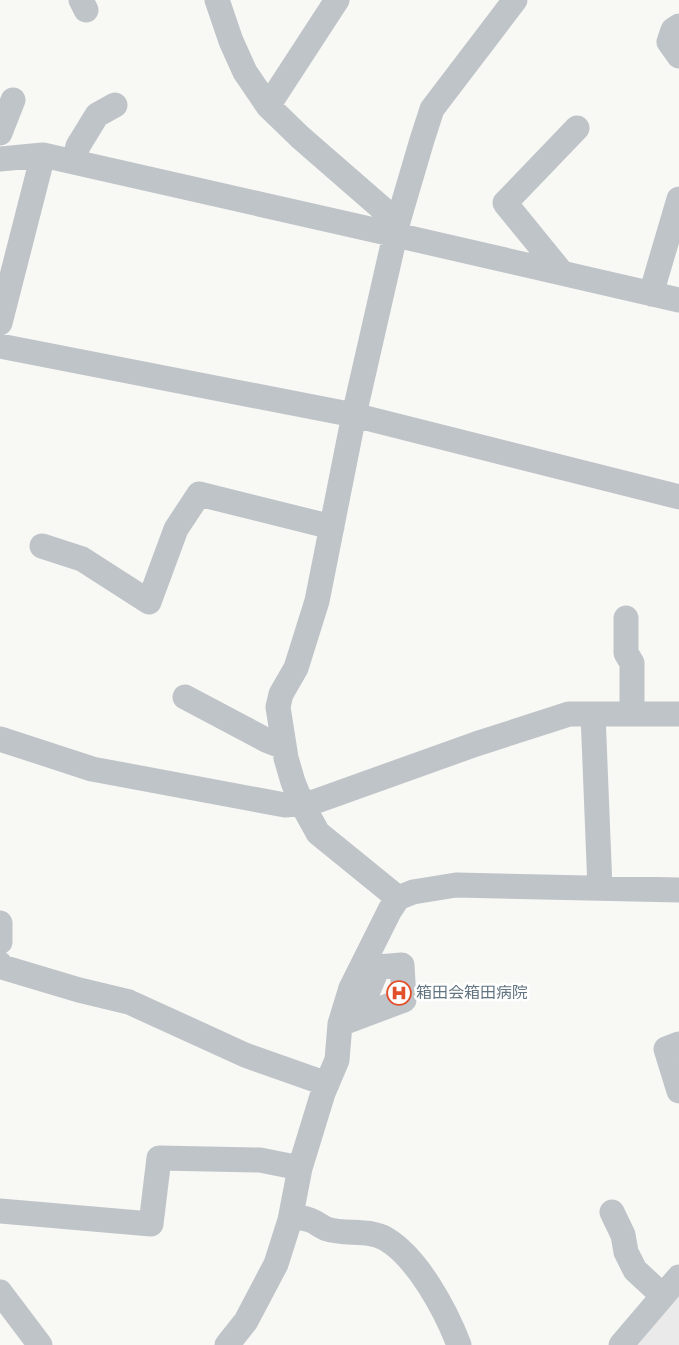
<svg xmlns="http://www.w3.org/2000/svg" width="679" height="1345" font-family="'Varela Round','Noto Sans JP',sans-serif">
  <rect width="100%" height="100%" fill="#f8f8f5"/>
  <path fill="#e9eae9" d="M679 1295V1345H637Z"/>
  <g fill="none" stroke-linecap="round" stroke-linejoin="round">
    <path stroke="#bfc4c8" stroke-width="25" d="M81 0 86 10
      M217 0 231 41 245 72 268 106 300 137 385 211 399 218
      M679 26 673 30 669 42 679 56
      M268 106 337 0
      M0 133 13 100
      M0 159 43 155 396 235 679 300
      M74 162 78 146 97 115 115 105
      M562 273 505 203 577 128
      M651 294 679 199
      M0 323 43 155
      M0 346 354 415 679 497
      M42 546 82 559 149 602 176 529 199 494 332 527
      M626 618V653L632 663V714
      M185 697 266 740 284 747
      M593 714 600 888
      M0 739 92 769 285 805 314 802 476 744 569 714H679
      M398 898 318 833 302 804 293 782 286 758 278 707 281 694 296 668 317 601 354 415 399 218 422 140 432 109 515 0
      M0 923V942
      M0 964 2 967 79 990 129 1002 245 1055 327 1084
      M340 1024 404 1000 402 965 378 967 366 996
      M679 1044 666 1049 679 1091
      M0 1211 151 1224 159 1158 260 1160 300 1168
      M612 1212 623 1235 626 1252 635 1270 663 1296
      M291 1215C297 1217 304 1218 310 1220 316 1222 321 1227 327 1229 346 1235 369 1229 386 1239 418 1258 446 1311 459 1345
      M0 1292 40 1345
      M227 1345 246 1321 276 1264 290 1220 300 1168 323 1093 337 1060 340 1024 351 988 390 910 398 898 413 892 456 885 679 890
      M621 1345 679 1277"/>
  </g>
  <defs>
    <g id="hospital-ring" transform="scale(1.25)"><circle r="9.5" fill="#fff" stroke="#e24f2b" stroke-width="1.5"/><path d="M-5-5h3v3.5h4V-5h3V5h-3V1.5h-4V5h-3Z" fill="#e24f2b"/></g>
  </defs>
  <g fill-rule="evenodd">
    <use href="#hospital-ring" x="399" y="993"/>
  </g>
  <g text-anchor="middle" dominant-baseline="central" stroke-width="5" stroke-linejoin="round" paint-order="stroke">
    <g font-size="16" fill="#637580" stroke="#fff" text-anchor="start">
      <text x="416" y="993">箱田会箱田病院</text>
    </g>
  </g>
</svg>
